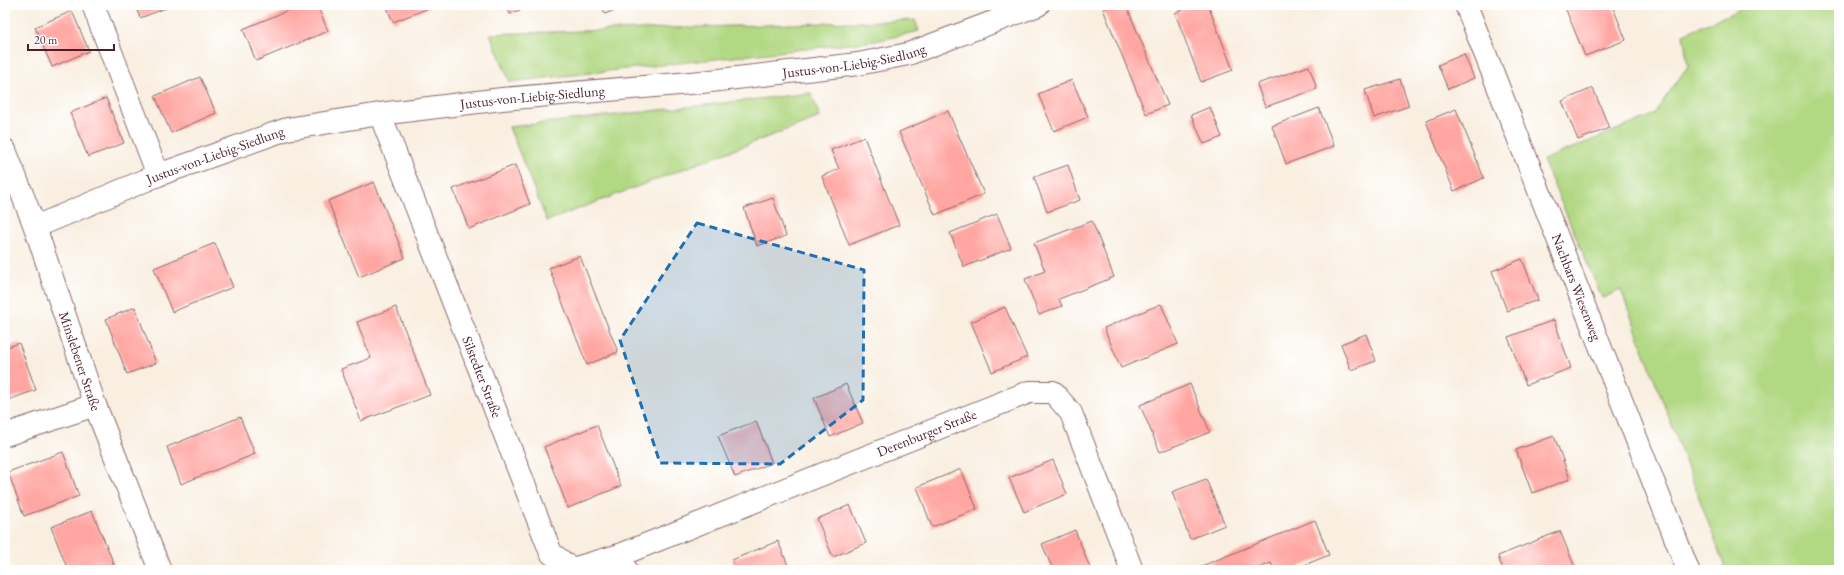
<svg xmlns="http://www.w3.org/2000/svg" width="1844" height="575" font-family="'EB Garamond',serif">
  <rect width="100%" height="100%" fill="#fff"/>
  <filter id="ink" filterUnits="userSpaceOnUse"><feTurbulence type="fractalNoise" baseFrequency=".025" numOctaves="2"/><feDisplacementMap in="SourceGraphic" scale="8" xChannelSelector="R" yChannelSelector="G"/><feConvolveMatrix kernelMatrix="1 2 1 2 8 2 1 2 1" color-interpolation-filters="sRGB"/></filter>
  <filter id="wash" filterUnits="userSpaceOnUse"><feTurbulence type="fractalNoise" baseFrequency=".012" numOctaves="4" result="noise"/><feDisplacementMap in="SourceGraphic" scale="16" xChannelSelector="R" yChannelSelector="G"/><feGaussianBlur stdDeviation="0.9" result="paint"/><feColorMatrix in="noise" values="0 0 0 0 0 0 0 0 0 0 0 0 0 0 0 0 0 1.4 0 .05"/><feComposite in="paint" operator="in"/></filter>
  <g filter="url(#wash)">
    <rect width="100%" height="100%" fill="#f9efe1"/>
    <path fill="#b1d882" stroke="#7e7c56" d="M1751 5H1839V570H1726L1621 290 1602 298 1543 160 1653 115 1688 66 1683 34Z
      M915 20 919 31 876 41 510 82 490 34Z
      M811 93 820 117 547 221 509 127Z"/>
    <g id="blocks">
      <path fill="#ffa6a2" d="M135 5H174L140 18Z
        M301 5H317L328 31 256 61 243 29Z
        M386 5H437L393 22Z
        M506 5H532L510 14Z
        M602 5H627L605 14Z
        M1113 5H1126L1168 105 1146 114 1103 9Z
        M1196 5H1208L1233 70 1201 82 1175 13Z
        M1564 5H1612L1626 40 1585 56Z
        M72 11 89 51 52 67 35 27Z
        M1464 54 1474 78 1448 89 1438 65Z
        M1309 66 1317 89 1265 107 1257 84Z
        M200 77 216 113 171 133 155 96Z
        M1400 79 1409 106 1374 118 1365 90Z
        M1072 80 1088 117 1054 131 1038 94Z
        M1593 88 1609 128 1578 140 1562 101Z
        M106 98 124 143 88 157 70 113Z
        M1210 107 1222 137 1204 144 1191 115Z
        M1319 108 1334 146 1286 164 1272 126Z
        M1456 109 1484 178 1454 191 1426 121Z
        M948 111 984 194 935 215 899 132Z
        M864 137 899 225 849 245 822 176 839 169 831 150Z
        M515 165 530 204 469 229 453 189Z
        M1068 165 1080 200 1047 212 1034 177Z
        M374 182 405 258 359 277 328 201Z
        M773 198 786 236 757 246 744 208Z
        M997 214 1011 248 964 267 950 233Z
        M1092 221 1114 277 1059 299 1062 306 1039 315 1025 279 1045 271 1034 243Z
        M215 243 233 287 172 312 154 268Z
        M580 256 618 352 587 365 549 268Z
        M1522 259 1538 300 1507 311 1492 271Z
        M1161 304 1178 344 1121 368 1104 328Z
        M135 307 156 363 127 374 106 319Z
        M396 307 430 395 361 421 341 369 371 358 357 322Z
        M1005 307 1027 357 992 372 971 322Z
        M1554 320 1571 368 1526 385 1508 337Z
        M1366 334 1376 361 1351 370 1341 344Z
        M19 343 36 390 5 401V348Z
        M846 384 863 423 830 437 814 398Z
        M1190 384 1210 432 1160 452 1140 405Z
        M240 417 255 454 181 484 167 447Z
        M756 421 772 463 735 477 718 436Z
        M597 425 621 486 568 508 544 447Z
        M1554 436 1570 479 1532 493 1516 450Z
        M63 452 79 496 24 516 8 472Z
        M1053 460 1067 494 1024 512 1009 478Z
        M961 469 977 509 932 527 917 487Z
        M1206 479 1225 525 1190 539 1172 492Z
        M850 505 866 543 833 557 817 519Z
        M92 511 114 564 98 570H68L51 527Z
        M1315 520 1329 555 1292 570H1274L1271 563 1254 570H1192Z
        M1075 530 1090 568 1085 570H1053L1042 544Z
        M1560 531 1576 570H1503L1498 556Z
        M778 541 790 570H736L732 560Z"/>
    </g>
  </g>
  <g filter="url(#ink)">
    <use href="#blocks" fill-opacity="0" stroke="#87686b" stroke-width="1"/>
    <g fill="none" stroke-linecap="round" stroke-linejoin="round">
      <g stroke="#87686b" stroke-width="24">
        <g id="minor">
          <path d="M93 5 158 175"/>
          <path id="s1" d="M1466 5 1688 570"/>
          <path id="s2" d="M380 114 551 553 572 569 620 555 626 570"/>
          <path id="s3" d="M5 150 35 227 95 405 160 570"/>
          <path id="s4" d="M35 227 158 175 287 129 380 114 502 99 702 82 858 64 908 54 1038 5"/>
          <path d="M5 435 95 405"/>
          <path id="s5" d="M620 555 1029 392H1053L1071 413 1132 570"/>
        </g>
      </g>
      <use href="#minor" stroke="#fff" stroke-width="22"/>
    </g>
  </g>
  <path fill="#1f6fb2" fill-opacity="0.2" stroke="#1f6fb2" stroke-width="3" stroke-dasharray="8 5" stroke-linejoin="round" d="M697 223 864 270 863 400 780 464 660 463 620 340Z"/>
  <g text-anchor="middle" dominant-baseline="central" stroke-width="3.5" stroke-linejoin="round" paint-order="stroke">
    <g font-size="14" fill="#4a1f2b" stroke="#fff">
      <text stroke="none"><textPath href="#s4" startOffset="842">Justus-von-Liebig-Siedlung</textPath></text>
      <text stroke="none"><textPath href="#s4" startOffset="518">Justus-von-Liebig-Siedlung</textPath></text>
      <text stroke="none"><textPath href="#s4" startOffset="194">Justus-von-Liebig-Siedlung</textPath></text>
      <text stroke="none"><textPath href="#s1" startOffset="303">Nachbars Wiesenweg</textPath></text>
      <text stroke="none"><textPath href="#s3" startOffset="224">Minslebener Straße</textPath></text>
      <text stroke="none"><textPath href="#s2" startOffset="282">Silstedter Straße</textPath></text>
      <text stroke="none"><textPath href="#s5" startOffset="330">Derenburger Straße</textPath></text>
    </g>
  </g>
  <rect width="1844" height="575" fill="none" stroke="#fff" stroke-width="20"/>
  <path d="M28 44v6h86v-6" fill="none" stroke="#4a1f2b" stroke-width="2"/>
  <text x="34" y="44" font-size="12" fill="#4a1f2b" stroke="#ffffff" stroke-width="3" paint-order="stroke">20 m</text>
</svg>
